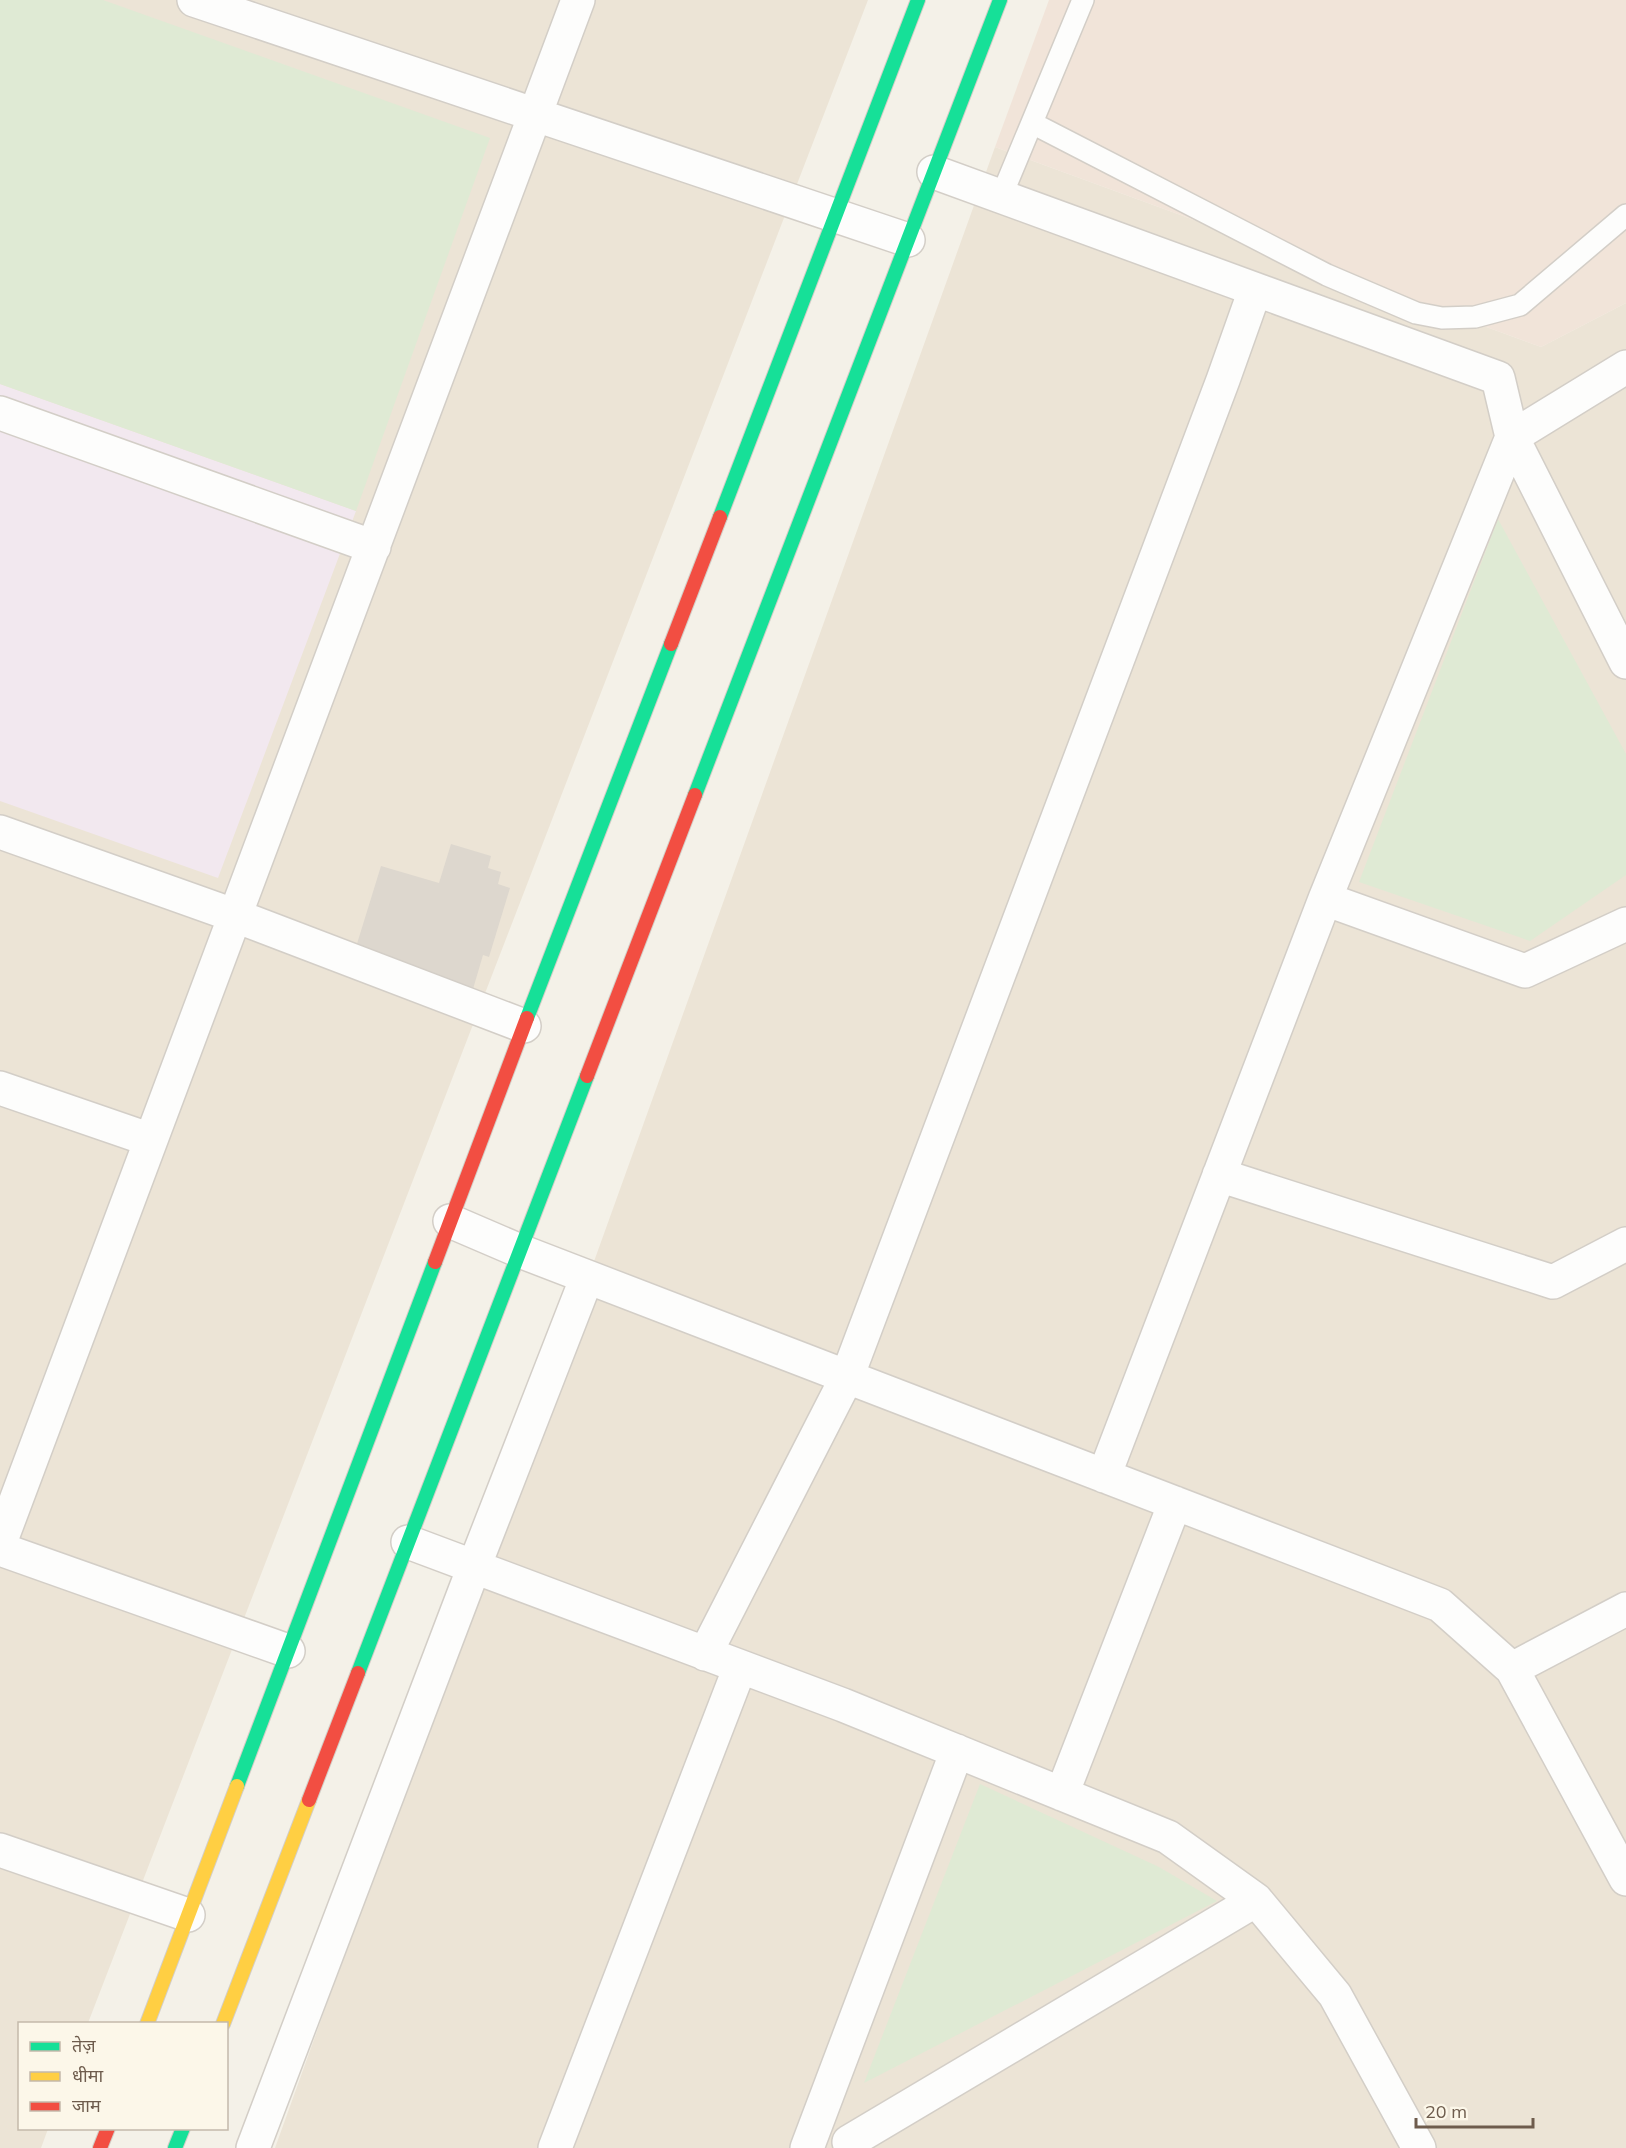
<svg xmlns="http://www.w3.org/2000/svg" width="1626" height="2148" font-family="Mulish,'Noto Sans Devanagari',sans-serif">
  <rect width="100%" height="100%" fill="#f4f1e8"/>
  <path fill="#ece4d6" d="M0 0H868L88 2023 20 2024V2128L48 2129 41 2148H0Z
    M995 147 1541 347 1626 303V2148H275Z"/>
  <path fill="#f1e4d9" d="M1049 0H1626V303L1541 347 995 147Z"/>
  <path fill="#f2e8ef" d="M0 384 356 511 218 878 0 801Z"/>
  <path fill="#dfead4" d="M0 0H103L490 138 356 511 0 384Z
    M1498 519 1626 754V875L1530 941 1359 882Z
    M980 1784 1159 1867 1217 1901 864 2083Z"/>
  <path fill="#ddd7ce" d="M451 844 491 856 488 868 501 872 498 884 510 888 489 957 483 955 473 989 356 947 381 866 439 883Z"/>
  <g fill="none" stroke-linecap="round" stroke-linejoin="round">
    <g stroke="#d3cec7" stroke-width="24">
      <path id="lane" d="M1032 123 1327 275 1416 313 1442 318 1475 317 1520 305 1626 215
        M1001 197 1083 0"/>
    </g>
    <g stroke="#d3cec7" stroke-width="36">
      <path id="street" d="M194 0 908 240
        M934 172 1498 378 1512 437 1626 662
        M0 413 374 547
        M0 832 236 916 524 1026
        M1325 899 1525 971 1626 924
        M0 1088 151 1140
        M1219 1175 1553 1282 1626 1244
        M450 1221 520 1251 1440 1605 1512 1669 1626 1879
        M1104 1476 1325 899 1512 437 1626 367
        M408 1542 843 1705 1168 1837 1256 1900 1335 1995 1419 2148
        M0 1543 578 0
        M0 1549 288 1651
        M705 1654 847 1377 1223 380 1255 290
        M1512 1669 1626 1609
        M1062 1794 1175 1503
        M0 1850 188 1915
        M849 2142 1256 1900
        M253 2148 474 1567 587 1277
        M555 2148 740 1667
        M807 2148 957 1751"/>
    </g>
    <g stroke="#d3cec7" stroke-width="16">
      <path id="fast" d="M720 517 918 0
        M695 795 1000 0
        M527 1018 671 644
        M358 1673 587 1076
        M237 1786 435 1262
        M175 2148 183 2128"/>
    </g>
    <g stroke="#d3cec7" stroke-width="16">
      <path id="slow" d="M147 2024 237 1786
        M223 2024 309 1800"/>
    </g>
    <g stroke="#d3cec7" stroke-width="16">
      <path id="jam" d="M671 644 720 517
        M587 1076 695 795
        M435 1262 527 1018
        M309 1800 358 1673
        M100 2148 108 2128"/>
    </g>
    <use href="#lane" stroke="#fdfdfc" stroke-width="21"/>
    <use href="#street" stroke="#fdfdfc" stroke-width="33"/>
    <use href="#fast" stroke="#16e098" stroke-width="14"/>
    <use href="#slow" stroke="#ffcf43" stroke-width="14"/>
    <use href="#jam" stroke="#f24e42" stroke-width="14"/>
  </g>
  <rect x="18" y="2022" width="210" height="108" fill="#fcf7e9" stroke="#c3b9ab" stroke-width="1.5"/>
  <rect x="30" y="2042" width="30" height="9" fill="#16e098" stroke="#c3b9ab" stroke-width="1.5"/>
  <text x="72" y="2052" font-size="18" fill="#6e5c4d">तेज़</text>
  <rect x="30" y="2072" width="30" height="9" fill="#ffcf43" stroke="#c3b9ab" stroke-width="1.5"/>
  <text x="72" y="2082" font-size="18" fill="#6e5c4d">धीमा</text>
  <rect x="30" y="2102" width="30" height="9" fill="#f24e42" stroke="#c3b9ab" stroke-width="1.5"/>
  <text x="72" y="2112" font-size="18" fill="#6e5c4d">जाम</text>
  <path d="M1416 2118v9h117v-9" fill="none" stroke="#6e5c4d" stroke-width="3"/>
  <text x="1425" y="2118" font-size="18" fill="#6e5c4d" stroke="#fcf7e9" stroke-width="4.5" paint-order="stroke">20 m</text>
</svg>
